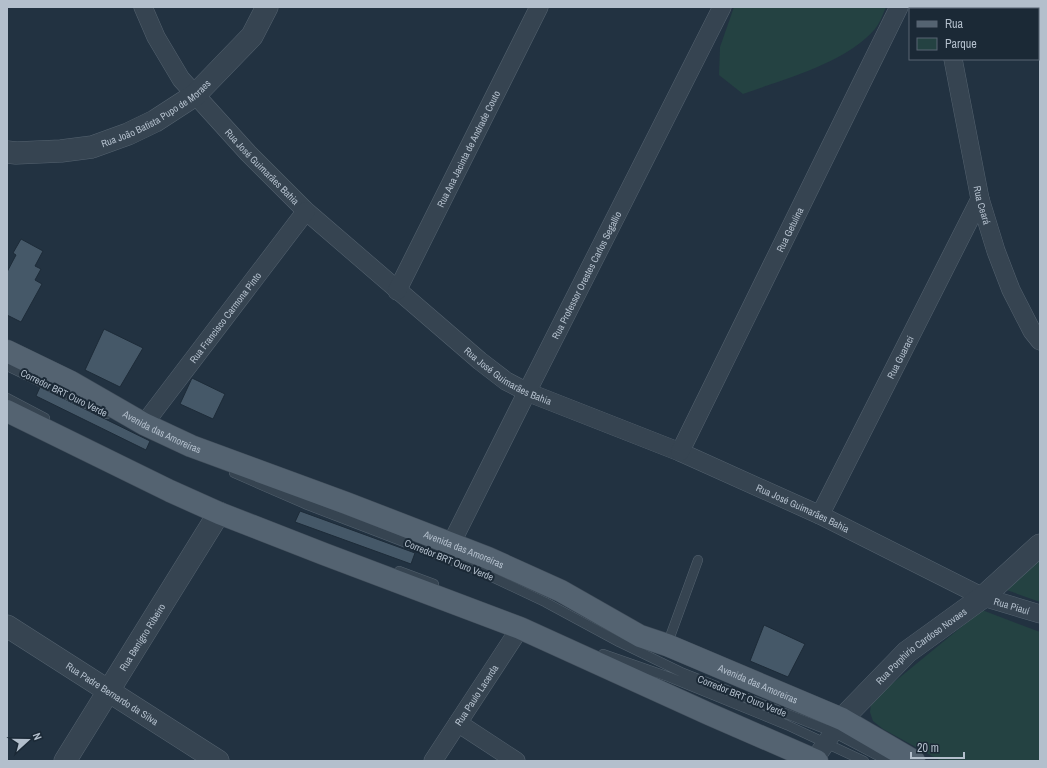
<svg xmlns="http://www.w3.org/2000/svg" width="1047" height="768" font-family="'Archivo Narrow',sans-serif">
  <rect width="100%" height="100%" fill="#223241"/>
  <path fill="#244242" d="M734 7H886C883 14 880 23 875 29 846 63 784 79 743 94L719 75 720 47Z
    M1040 556V602L1001 588Z
    M982 610 1040 632V761H941L883 729 873 721 870 712 871 704 877 696Z"/>
  <path fill="#455868" stroke="#1d2b38" d="M21 239 43 251 35 266 41 269 35 280 42 284 21 322 7 315V272L16 255 13 253Z
    M104 329 143 348 120 387 85 370Z
    M192 378 225 394 213 419 180 404Z
    M40 387 150 441 146 450 36 396Z
    M300 511 415 553 411 564 295 522Z
    M764 625 805 644 788 677 750 661Z"/>
  <g fill="none" stroke-linecap="round" stroke-linejoin="round">
    <g stroke="#54626f" stroke-width="10">
      <path id="service" d="M7 366 107 414
        M7 398 45 418
        M234 473 305 504 477 570 545 602 619 642 683 673 833 732 888 761
        M399 571 434 584
        M667 645 698 560
        M603 654 669 677 787 725 864 761"/>
    </g>
    <g stroke="#54626f" stroke-width="19">
      <g id="minor">
        <path id="s1" d="M143 7 156 37 181 79 248 153 306 211 480 361 506 381 527 392 680 452 820 515 983 597 1040 614"/>
        <path d="M942 7 943 9"/>
        <path id="s2" d="M953 59 980 199 996 251 1011 290 1032 331 1040 341"/>
        <path id="s3" d="M397 291 539 7"/>
        <path id="s4" d="M144 424 306 211"/>
        <path id="s5" d="M680 452 899 7"/>
        <path id="s6" d="M820 515 980 199"/>
        <path id="s7" d="M451 544 527 392 722 7"/>
        <path d="M458 723 516 761"/>
        <path d="M815 759 842 719"/>
        <path id="s8" d="M433 761 520 628"/>
      </g>
    </g>
    <g stroke="#54626f" stroke-width="23">
      <g id="tertiary">
        <path id="s9" d="M7 152 16 153 61 151 92 147 128 134 155 121 195 95 252 36 267 7"/>
        <path id="s10" d="M7 626 218 761"/>
        <path id="s11" d="M842 719 907 652 983 597 1040 545"/>
        <path id="s12" d="M65 761 219 513"/>
      </g>
    </g>
    <g stroke="#404d5a" stroke-width="23">
      <g id="primary">
        <path id="s13" d="M7 351 71 382 144 424 191 446 346 503 488 558 561 591 640 636 667 645 842 719 914 761"/>
        <path d="M7 411 170 491 219 513 324 554 520 628 709 714 817 761"/>
      </g>
    </g>
    <use href="#service" stroke="#364451" stroke-width="9"/>
    <use href="#minor" stroke="#364451" stroke-width="18"/>
    <use href="#tertiary" stroke="#364451" stroke-width="22"/>
    <use href="#primary" stroke="#546371" stroke-width="22"/>
  </g>
  <g text-anchor="middle" dominant-baseline="central" stroke-width="4" stroke-linejoin="round" paint-order="stroke">
    <g font-size="10" fill="#b3bfcc" stroke="#1b2936">
      <text stroke="none"><textPath href="#s9" startOffset="158">Rua João Batista Pupo de Moraes</textPath></text>
      <text stroke="none"><textPath href="#s3" startOffset="159">Rua Ana Jacinta de Andrade Couto</textPath></text>
      <text stroke="none"><textPath href="#s1" startOffset="201">Rua José Guimarães Bahia</textPath></text>
      <text stroke="none"><textPath href="#s2" startOffset="149">Rua Ceará</textPath></text>
      <text stroke="none"><textPath href="#s5" startOffset="248">Rua Getulina</textPath></text>
      <text stroke="none"><textPath href="#s7" startOffset="301">Rua Professor Orestes Carlos Segallio</textPath></text>
      <text stroke="none"><textPath href="#s4" startOffset="134">Rua Francisco Carmona Pinto</textPath></text>
      <text stroke="none"><textPath href="#s6" startOffset="177">Rua Guaraci</textPath></text>
      <text stroke="none"><textPath href="#s1" startOffset="525">Rua José Guimarães Bahia</textPath></text>
      <text transform="translate(64 393) rotate(26)">Corredor BRT Ouro Verde</text>
      <text stroke="none"><textPath href="#s13" startOffset="175">Avenida das Amoreiras</textPath></text>
      <text stroke="none"><textPath href="#s1" startOffset="849">Rua José Guimarães Bahia</textPath></text>
      <text stroke="none"><textPath href="#s13" startOffset="499">Avenida das Amoreiras</textPath></text>
      <text transform="translate(449 560) rotate(22)">Corredor BRT Ouro Verde</text>
      <text stroke="none"><textPath href="#s1" startOffset="1080">Rua Piauí</textPath></text>
      <text stroke="none"><textPath href="#s12" startOffset="146">Rua Benígno Ribeiro</textPath></text>
      <text stroke="none"><textPath href="#s11" startOffset="108">Rua Porphirio Cardoso Novaes</textPath></text>
      <text stroke="none"><textPath href="#s13" startOffset="823">Avenida das Amoreiras</textPath></text>
      <text stroke="none"><textPath href="#s10" startOffset="125">Rua Padre Bernardo da Silva</textPath></text>
      <text stroke="none"><textPath href="#s8" startOffset="79">Rua Paulo Lacerda</textPath></text>
      <text transform="translate(742 696) rotate(22)">Corredor BRT Ouro Verde</text>
    </g>
  </g>
  <rect width="1047" height="768" fill="none" stroke="#b3bfcc" stroke-width="16"/>
  <rect x="909" y="8" width="130" height="52" fill="#1b2936" stroke="#586572"/>
  <rect x="917" y="21" width="20" height="6" fill="#546371" stroke="#586572"/>
  <text x="945" y="28" font-size="12" fill="#b3bfcc">Rua</text>
  <rect x="917" y="38" width="20" height="12" fill="#244242" stroke="#586572"/>
  <text x="945" y="48" font-size="12" fill="#b3bfcc">Parque</text>
  <g transform="translate(28 740) rotate(69)" stroke="#1b2936" stroke-width="3" paint-order="stroke">
  <path d="M0-3L7 15L0 10L-7 15Z" fill="#b3bfcc"/>
  <text y="-6" font-size="11" font-weight="bold" text-anchor="middle" fill="#b3bfcc">N</text>
  </g>
  <path d="M911 752v6h53v-6" fill="none" stroke="#b3bfcc" stroke-width="2"/>
  <text x="917" y="752" font-size="12" fill="#b3bfcc" stroke="#1b2936" stroke-width="3" paint-order="stroke">20 m</text>
</svg>
